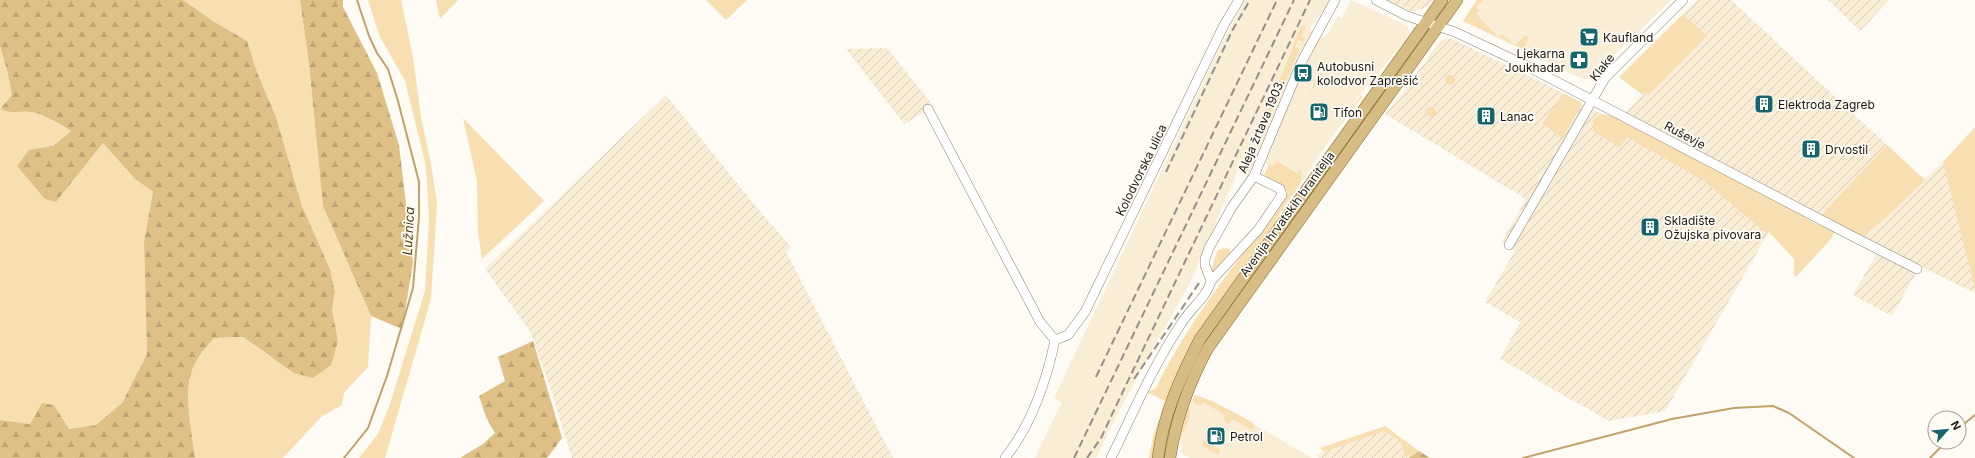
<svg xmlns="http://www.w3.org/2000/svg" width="1975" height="458" font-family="Inter,sans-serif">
  <defs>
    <pattern id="industrial-furrows" width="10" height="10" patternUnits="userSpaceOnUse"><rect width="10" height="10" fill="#f9edd6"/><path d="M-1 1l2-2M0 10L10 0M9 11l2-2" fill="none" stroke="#d5cab7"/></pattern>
    <pattern id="forest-firs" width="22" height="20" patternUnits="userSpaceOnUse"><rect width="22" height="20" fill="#dfc086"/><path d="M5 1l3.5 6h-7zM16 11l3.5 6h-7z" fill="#bfa473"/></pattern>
  </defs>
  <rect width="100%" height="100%" fill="#fefbf4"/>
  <path fill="#f9edd6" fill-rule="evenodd" d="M1245 0H1331L1310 29 1323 38 1329 32 1338 16 1342 18 1351 0 1408 26 1409 33 1406 39 1358 97 1293 195 1269 179V164L1255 163 1247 177 1238 170 1193 277 1121 407 1096 458H1035L1062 402 1054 398 1220 47ZM1323 63 1326 67 1325 70 1309 93Z
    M1477 0H1671L1596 73 1587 79H1582L1463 21Z
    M1195 394 1233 412 1312 458H1190L1180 452 1182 448 1179 436 1188 407Z"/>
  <path fill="url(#industrial-furrows)" d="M1385 0H1434L1427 7 1413 12Z
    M1697 0H1731L1887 145 1814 223 1784 206 1665 411 1609 421 1500 359 1520 322 1485 302 1515 251 1501 243 1526 199 1385 114 1402 94 1440 41 1450 38 1544 83 1601 114 1619 119 1645 92 1649 95 1707 36 1683 14Z
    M1828 0H1889L1860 31Z
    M887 48 934 107 904 124 846 49Z
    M666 95 757 208 791 247 786 252 893 458H572L550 387 530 331 485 269Z
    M1943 162 1975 290V293L1860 237 1878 225Z
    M1877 253 1916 273 1892 316 1853 295Z
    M1384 431 1400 441 1406 458H1319L1316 455Z"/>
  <path fill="#f7dfb1" d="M183 0H300L309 64 323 206 371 316 368 367 344 393 342 405 321 417 283 458H195C192 434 185 400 190 377 193 361 204 349 214 338L243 337 272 358 338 341 332 309 335 292 330 269 302 206 276 117 257 72 247 41 213 21Z
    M368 0H401L413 57 421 117 431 164 437 204 431 299 385 458H359L378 434 390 404 425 291 429 219 426 166 405 81 379 35Z
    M436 0H458L440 19Z
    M706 0H747L726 20Z
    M1477 0H1483L1476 7 1480 11 1476 14 1498 37 1502 34 1515 45 1526 35 1529 38 1524 49 1463 21Z
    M1683 14 1707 36 1649 95 1645 92 1643 95 1619 77Z
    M1301 26 1306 27 1301 36 1305 38 1304 42 1298 40 1295 48 1300 49 1280 95 1261 133 1256 130 1284 70Z
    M0 46 7 70 12 95 0 108Z
    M1414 46 1416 47 1396 74 1369 116 1213 331 1185 382 1165 458H1161L1169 422 1198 350Z
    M1319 72 1323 74 1308 96Z
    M1445 80a5 5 0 1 1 10 0a5 5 0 1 1-10 0Z
    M1563 93 1581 102V107L1562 138 1542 124Z
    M1362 94V97L1329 140Z
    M1426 112a5 5 0 1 1 10 0a5 5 0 1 1-10 0Z
    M0 109C11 114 19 111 31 112 45 114 59 124 71 131L53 146 29 151 56 202 103 143 136 180 153 190 144 241 147 354 122 403 96 425 69 429 54 405 30 424 0 420Z
    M1601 114 1614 116 1784 205 1814 223 1835 231 1831 239 1796 277 1794 275V259L1769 232 1767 234 1704 181 1627 137 1620 147 1593 131V120Z
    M463 118 544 201 482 259 478 233 477 181Z
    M1975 127V290L1943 162Z
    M1887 145 1925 180 1878 225 1860 237 1823 217 1822 215 1826 210Z
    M1277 161 1296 173 1300 169 1302 175 1300 184 1280 213 1271 232 1227 293 1157 433 1153 458H1149L1153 437 1165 401 1147 392 1156 388C1190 317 1242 257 1287 194V191L1264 175 1269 164 1274 166Z
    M1224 248 1230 249V257L1214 274 1211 272 1217 251Z
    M1195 395 1212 401 1252 422 1254 426 1252 430 1232 419 1229 424 1223 420 1225 415 1203 402 1201 405H1197L1193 400Z
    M1187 408 1190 411C1190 418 1186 431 1180 436Z
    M1385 426 1419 451 1406 458 1400 441 1384 431 1324 452 1320 448Z
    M1204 440 1220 449 1219 454 1213 453 1202 445Z"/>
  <path fill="url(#forest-firs)" d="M0 0H183L213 21 247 41 257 72 276 117 302 206 330 269 335 292 332 309 338 341 331 365 313 378 294 373 243 337 214 338C204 349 193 362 190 377 185 401 192 434 195 458H0V420L30 424 42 403 54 405 69 429 96 425 122 403 147 354 144 241 153 191 136 180 103 143 56 202 45 199 17 166 29 150 53 146 71 131C60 124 44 114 31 112 19 111 10 114 0 109L12 95 7 70 0 46Z
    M300 0H343V7L377 73 399 145 413 263 402 329 371 316 323 206 309 64Z
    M533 341 562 438 547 458H460L483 444 495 433 486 417 479 396 505 381 498 357Z
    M1419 451 1430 458H1408Z"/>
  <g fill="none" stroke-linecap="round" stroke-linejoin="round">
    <path stroke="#c0a268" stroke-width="2" d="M1959 428 1975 415
      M344 458 368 428 387 376 413 288 419 217V182L398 101 388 69 377 53 369 36 357 0
      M1523 458 1672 419 1734 408 1773 406 1789 413 1854 458
      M1930 458 1946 442"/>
    <g stroke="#8b8375" stroke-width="10">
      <path id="minor" d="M1376 0 1407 16 1455 32 1521 63 1852 236 1917 269
        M928 109 1040 322 1055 340
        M1509 245 1605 78 1683 0
        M1211 281 1205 265V259L1209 248 1232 207 1254 176 1302 61 1335 0
        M1005 458C1032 424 1046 383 1055 340L1068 335 1085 312 1224 25 1239 0
        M1111 458C1133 413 1153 366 1181 324 1189 310 1207 297 1211 281L1258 230 1282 195 1280 189 1254 176"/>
    </g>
    <g stroke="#826628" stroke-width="12">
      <path id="major" d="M1158 458C1163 415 1180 378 1200 339L1442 0
        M1170 458C1176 418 1189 383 1208 348L1457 0"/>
    </g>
    <use href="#minor" stroke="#fff" stroke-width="9"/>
    <use href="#major" stroke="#d6bc85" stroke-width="11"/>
    <path stroke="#939089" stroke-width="2" stroke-dasharray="8 4" stroke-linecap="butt" d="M1166 172 1232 31 1250 0
      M1096 377 1277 0
      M1134 379 1199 283
      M1074 458 1294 0
      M1087 458 1101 438 1116 406 1310 0"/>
  </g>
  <defs>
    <g id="supermarket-square" transform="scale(1)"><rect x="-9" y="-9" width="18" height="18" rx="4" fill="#17656c" stroke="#fefbf4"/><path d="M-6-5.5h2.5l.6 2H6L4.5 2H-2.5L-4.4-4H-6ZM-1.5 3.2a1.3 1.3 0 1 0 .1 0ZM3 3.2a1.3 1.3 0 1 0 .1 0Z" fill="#fff"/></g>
    <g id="pharmacy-square" transform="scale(1)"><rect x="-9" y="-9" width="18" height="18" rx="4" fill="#17656c" stroke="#fefbf4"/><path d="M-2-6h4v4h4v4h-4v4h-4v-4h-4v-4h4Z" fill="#fff"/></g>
    <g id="bus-square" transform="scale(1)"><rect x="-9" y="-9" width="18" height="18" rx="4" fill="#17656c" stroke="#fefbf4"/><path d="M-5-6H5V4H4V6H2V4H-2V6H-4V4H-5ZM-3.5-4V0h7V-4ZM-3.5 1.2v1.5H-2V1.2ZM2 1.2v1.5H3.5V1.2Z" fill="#fff"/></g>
    <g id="building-square" transform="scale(1)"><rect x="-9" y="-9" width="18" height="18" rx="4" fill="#17656c" stroke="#fefbf4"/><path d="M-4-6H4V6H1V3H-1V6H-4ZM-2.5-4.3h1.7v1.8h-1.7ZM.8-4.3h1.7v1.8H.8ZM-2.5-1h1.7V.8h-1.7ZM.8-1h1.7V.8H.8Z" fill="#fff"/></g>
    <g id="fuel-square" transform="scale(1)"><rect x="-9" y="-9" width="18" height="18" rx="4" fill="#17656c" stroke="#fefbf4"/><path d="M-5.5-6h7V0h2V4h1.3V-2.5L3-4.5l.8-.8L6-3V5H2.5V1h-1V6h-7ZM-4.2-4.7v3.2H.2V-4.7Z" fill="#fff"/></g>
  </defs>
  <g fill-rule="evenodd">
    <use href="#supermarket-square" x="1589" y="37"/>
    <use href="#pharmacy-square" x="1579" y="60"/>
    <use href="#bus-square" x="1303" y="73"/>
    <use href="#building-square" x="1764" y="104"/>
    <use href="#fuel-square" x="1319" y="112"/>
    <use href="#building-square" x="1486" y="116"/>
    <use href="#building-square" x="1811" y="149"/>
    <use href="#building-square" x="1650" y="227"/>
    <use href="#fuel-square" x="1216" y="436"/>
  </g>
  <g text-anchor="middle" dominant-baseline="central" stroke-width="3.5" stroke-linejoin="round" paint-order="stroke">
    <g font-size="12" fill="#1b1812" stroke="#fefbf4" text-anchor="start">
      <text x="1603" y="37">Kaufland</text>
      <text x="1565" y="53" text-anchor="end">Ljekarna<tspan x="1565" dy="14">Joukhadar</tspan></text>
      <text x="1317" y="66">Autobusni<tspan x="1317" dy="14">kolodvor Zaprešić</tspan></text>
      <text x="1778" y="104">Elektroda Zagreb</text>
      <text x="1333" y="112">Tifon</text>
      <text x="1500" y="116">Lanac</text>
      <text x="1825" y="149">Drvostil</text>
      <text x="1664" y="220">Skladište<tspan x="1664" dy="14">Ožujska pivovara</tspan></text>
      <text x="1230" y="436">Petrol</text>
    </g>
    <g font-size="12" fill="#1b1812" stroke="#fefbf4">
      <text transform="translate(1602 67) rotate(-51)">Klake</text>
      <text transform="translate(1261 126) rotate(-67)">Aleja žrtava 1903.</text>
      <text transform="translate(1685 135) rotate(28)">Ruševje</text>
      <text transform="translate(1141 170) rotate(-64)">Kolodvorska ulica</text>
      <text transform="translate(1287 214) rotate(-54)">Avenija hrvatskih branitelja</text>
    </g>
    <g font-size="13" font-style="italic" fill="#513c0d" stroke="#fefbf4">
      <text transform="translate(408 231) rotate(-87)">Lužnica</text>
    </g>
  </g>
  <g transform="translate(1947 430) rotate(63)"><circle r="19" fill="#fefbf4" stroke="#a3a09a"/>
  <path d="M0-3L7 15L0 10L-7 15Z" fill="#17656c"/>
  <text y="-6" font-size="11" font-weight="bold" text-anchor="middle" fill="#1b1812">N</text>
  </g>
</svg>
